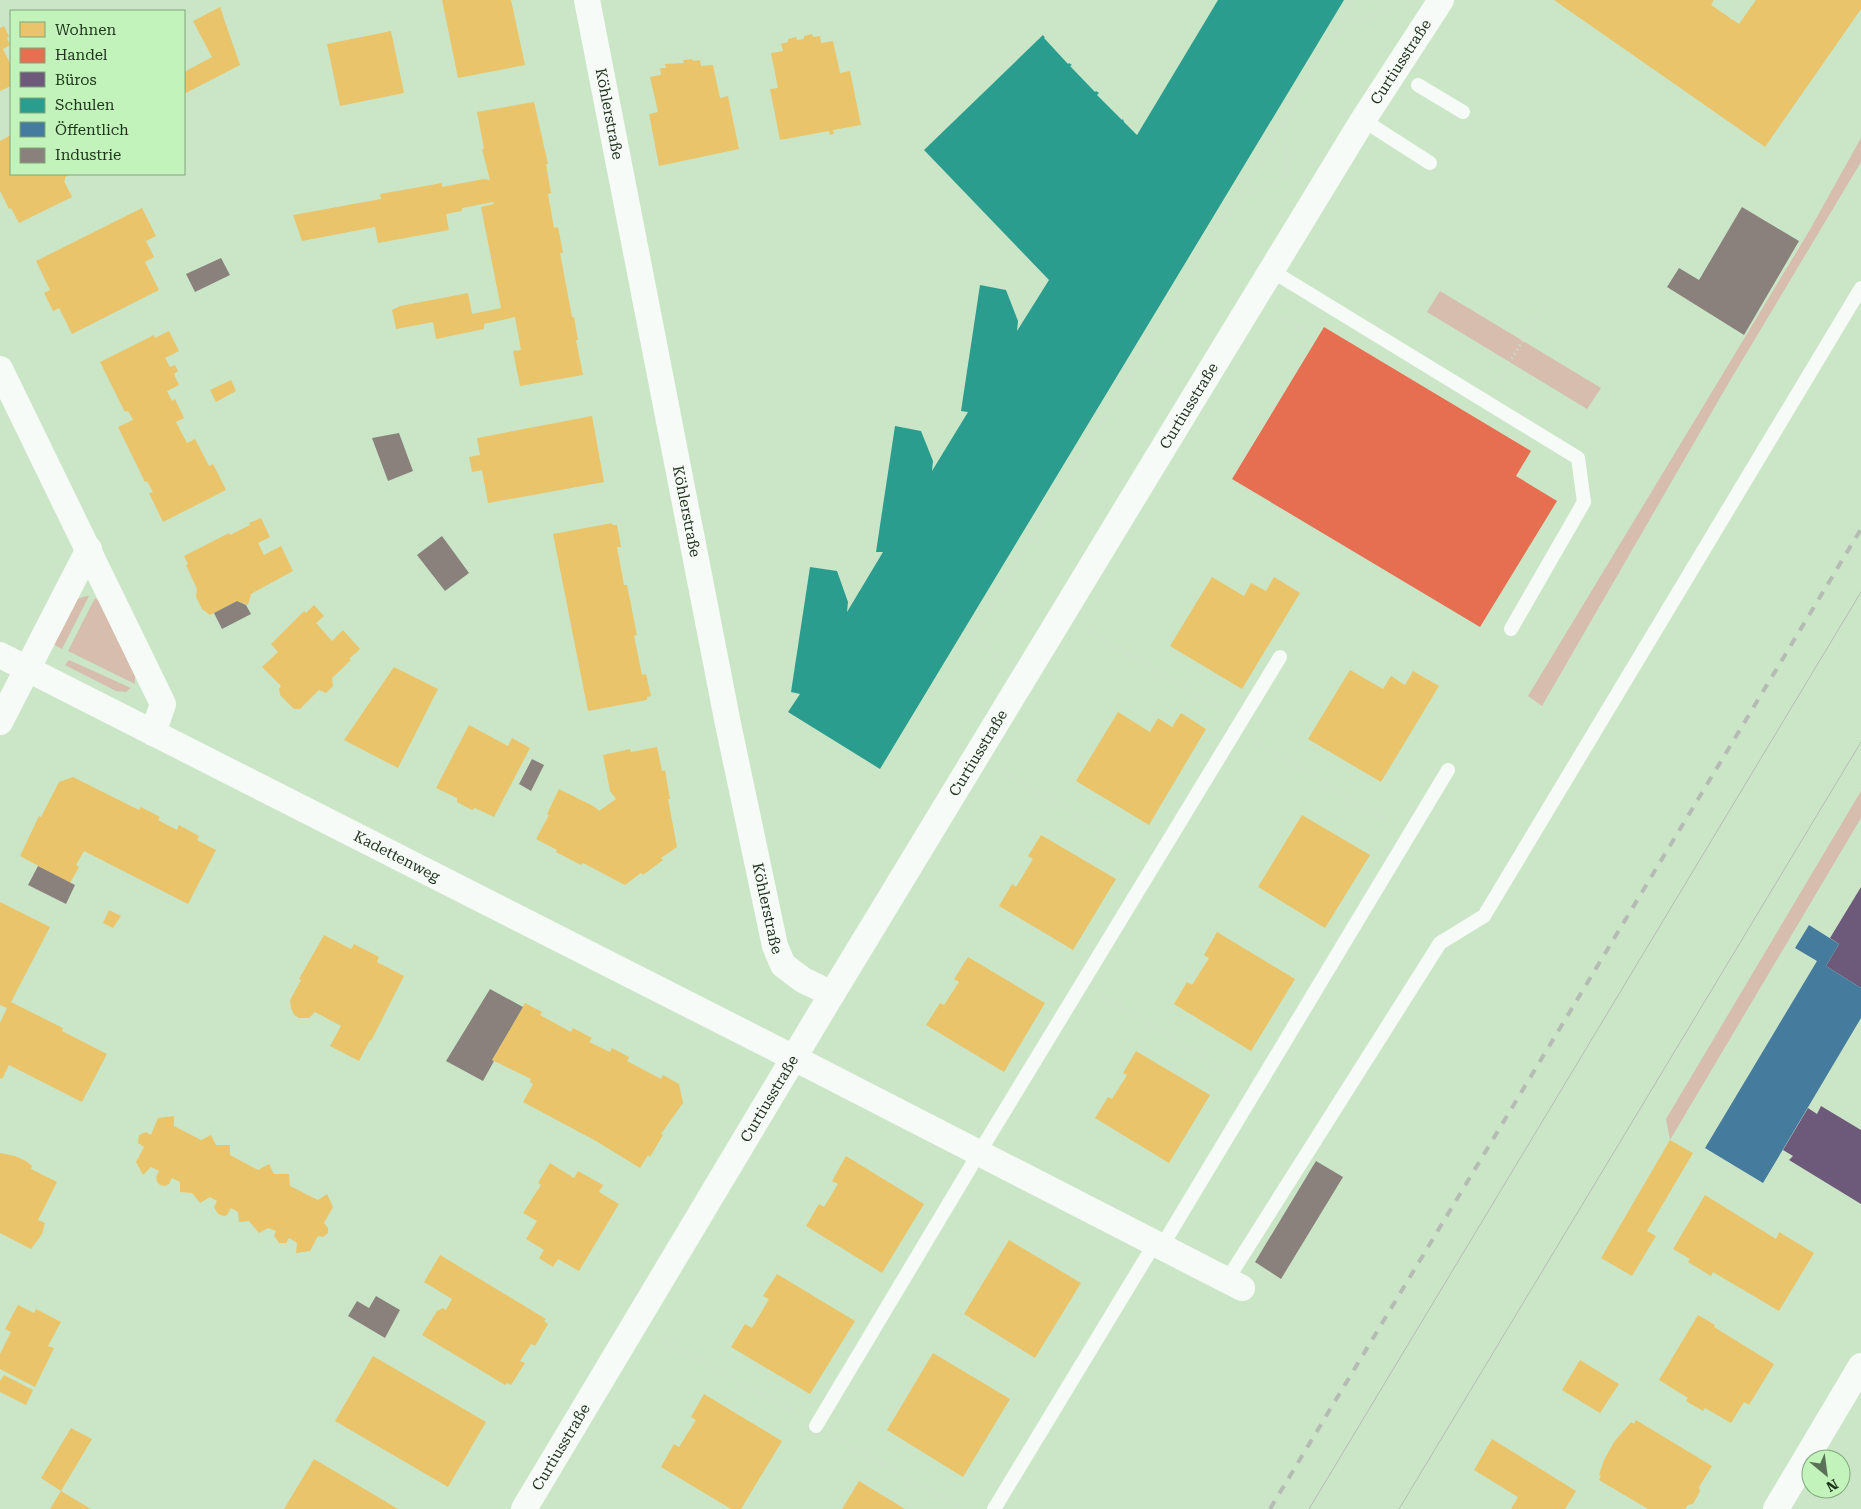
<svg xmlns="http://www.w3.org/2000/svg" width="1861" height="1509" font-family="'Roboto Serif',serif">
  <rect width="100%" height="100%" fill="#cbe6c7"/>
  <path fill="#d6bdae" d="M1861 138V162L1728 384 1542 706 1528 696 1808 233Z
    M1440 291 1601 388 1587 409 1427 312Z
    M87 596H89L62 649 53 644 77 599Z
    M95 598 99 601 135 676V684L68 651Z
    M69 660 131 688 126 692 116 691 65 665Z
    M1861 791V818L1670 1140 1666 1119Z"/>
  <path fill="#e9c46a" d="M442 0H511L525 65 458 78Z
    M1554 0H1714L1711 5 1739 24 1756 0H1861V9L1765 147Z
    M220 7 240 65 184 94V72L212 57 193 21Z
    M4 26 9 36 7 38 10 45 3 49 11 65V86L0 91V28Z
    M391 31 404 93 340 106 327 44Z
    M812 34 813 37 820 36 821 43 833 41 840 73 850 71 861 125 833 130 834 134 830 135 829 131 780 140 770 89 778 88 771 53 783 51 781 44 788 42V39L796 37 797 40 804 39V36Z
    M692 59 693 61 700 60 701 66 713 65 720 98 728 96 739 149 659 166 649 114 658 112 650 77 661 75 660 68H666L665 64 684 63 683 60Z
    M534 102 548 164H546L551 193 548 194 554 228 558 227 563 253H560L572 317H574L578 340H576L583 375 520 386 513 351 521 350 515 317 484 324V329L436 339 433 322 396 329 392 310 400 306 468 293 472 314 501 308 481 207 494 204 493 202 462 208V211L446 214 449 230 378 243 375 227 302 241 293 215 381 199 380 194 442 183V187L484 179 490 180 482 149H484L477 112Z
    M11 135V174H72L65 177V180L64 181 72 197 19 223 11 208 9 209 0 191V141Z
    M142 208 156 236 146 241 154 257 145 262 159 290 72 334 59 308 53 311 44 293 50 290 36 261Z
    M169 331 179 351 165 358 170 367 175 365 178 371 174 374 179 385 167 391 172 401 175 399 184 418 176 422 187 443 195 439 209 466 213 464 226 490 163 522 149 493 153 492 147 481 145 482 118 427 133 420 128 411 125 412 100 362 154 335 155 338Z
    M231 380 236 391 216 402 210 390Z
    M592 416 604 482 488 503 482 470 472 472 469 457 480 455 477 438Z
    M261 518 270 537 258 543 264 555 281 546 293 571 251 594 248 605 237 601 210 615 202 609 196 597 197 589 186 565 188 564 184 556 229 533 230 535 250 525 249 523Z
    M612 523V525H617L621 547H617L624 585H627L637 635 634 636 642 675 646 674 651 696 647 697V700L588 711 553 534Z
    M1212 577 1244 596 1251 583 1266 591 1274 577 1300 593 1242 689 1170 646Z
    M314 605 324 616 316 623 332 641 343 630 360 649 349 659 351 660 332 678 333 686 326 693 319 690 300 709H294L280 695 279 689 281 686 262 667 278 652 271 644 304 611 306 613Z
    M394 667 438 689 398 768 344 740Z
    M1350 670 1383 689 1391 676 1405 685 1413 671 1439 686 1381 782 1308 739Z
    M1118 712 1150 732 1158 718 1172 727 1181 713 1206 729 1149 825 1076 781Z
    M469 725 508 746 512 738 530 748 494 817 475 808 472 810 457 802V798L436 788Z
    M657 747 662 771 665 770 670 799H668L677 847 661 858 663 860 643 875 641 873 625 885 583 863 581 865 556 852 557 850 536 839 549 815 547 814 559 789 595 807 599 811 616 799 610 791 603 755 630 749 631 752Z
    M73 777 139 810 141 807 160 817 158 820 177 830 179 825 199 836 197 840 216 850 188 904 84 851 76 865 79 867 70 883 20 856 39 816 41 817 59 782Z
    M1302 815 1370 855 1325 928 1258 887Z
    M1041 835 1116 879 1073 950 999 906 1012 884 1016 887 1033 859 1028 856Z
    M0 902 50 927 11 1002 63 1028 62 1031 107 1054 82 1102 9 1065 2 1079 0 1078V1023L7 1008 0 1005Z
    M109 910 121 916 113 928 103 923Z
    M1217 932 1295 979 1251 1051 1174 1004 1187 982 1192 985 1209 958 1204 955Z
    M324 935 351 949 354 944 379 957 377 962 404 976 371 1041 370 1040 359 1061 330 1046 341 1026 315 1012 309 1018H299L294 1015 291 1008 290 1000 301 980 299 979Z
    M968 957 1045 1003 1004 1072 926 1025 940 1003 944 1005 959 982 954 979Z
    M525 1003 542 1012 540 1015 571 1032 573 1028 592 1038 589 1042 610 1052 612 1048 629 1057 627 1061 661 1079 663 1075 679 1084 683 1103 661 1134 663 1135 650 1157 648 1155 640 1168 596 1141 523 1102 533 1084 530 1082 531 1079 492 1060Z
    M1136 1051 1210 1095 1169 1163 1095 1118 1108 1097 1112 1099 1127 1075 1123 1073Z
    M174 1116V1126L201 1140 211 1135 216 1145H230V1155L258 1170 269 1164 274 1174H289L290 1186 318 1200 327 1194 333 1207 324 1223 328 1228V1233L323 1237 318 1236 310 1251 296 1253 297 1243 289 1238 286 1243H279L274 1236 276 1231 268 1228 259 1233 249 1221 239 1222 238 1212 231 1208 227 1215 224 1216 218 1214 214 1207 217 1201 210 1197 200 1203 192 1193 180 1192V1182L172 1178 169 1184 165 1186 160 1185 157 1182 156 1177 159 1171 151 1167 143 1175 136 1162 144 1147 138 1143 139 1135 146 1132 151 1135 158 1118Z
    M1670 1140 1693 1153 1647 1231 1656 1236 1632 1276 1601 1258Z
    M0 1153 15 1156 26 1161 32 1166 31 1169 57 1182 38 1220 45 1223 42 1234 31 1249 0 1233Z
    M846 1156 924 1204 882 1273 806 1226 819 1204 824 1207 838 1184 832 1181Z
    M550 1163 574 1178 578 1171 603 1185 599 1192 619 1204 579 1271 558 1259 553 1267 539 1258 544 1250 526 1239 537 1221 523 1213 541 1185 538 1183Z
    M1705 1195 1776 1239 1779 1232 1814 1253 1779 1311 1713 1272 1711 1276 1688 1262 1690 1259 1673 1249Z
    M1009 1240 1081 1283 1035 1358 964 1314Z
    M440 1255 546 1319 544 1321 548 1324 535 1346 531 1344 520 1361 525 1363 511 1385 507 1383 505 1385 422 1335 437 1311 443 1308 446 1310 452 1299 424 1282Z
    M777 1274 855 1321 810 1394 731 1347 745 1324 752 1328 769 1299 763 1296Z
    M18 1305 34 1313 36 1309 61 1322 48 1346 54 1348 35 1387 0 1369V1354L11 1332 5 1329Z
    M1698 1315 1715 1325 1714 1327 1774 1364 1749 1405 1744 1402 1731 1423 1705 1408 1703 1411 1686 1401 1688 1398 1659 1380Z
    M933 1353 1010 1399 963 1477 887 1430Z
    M373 1356 486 1422 448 1487 335 1421Z
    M1580 1360 1619 1384 1600 1413 1562 1390Z
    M4 1375 33 1390 26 1405 0 1392V1381Z
    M704 1394 782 1441 741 1509H731L661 1467 674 1444 679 1447 696 1420 691 1417Z
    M1636 1420 1712 1466 1699 1487 1700 1491 1693 1504 1688 1505 1685 1509H1648L1599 1480 1601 1476 1599 1475 1604 1460 1614 1442 1631 1422 1634 1424Z
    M71 1428 92 1439 61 1491 91 1509H50L61 1491 41 1478Z
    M1492 1439 1576 1491 1565 1509H1511L1518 1497 1474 1470Z
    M314 1459 331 1469 398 1509H284Z
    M859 1481 905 1509H842Z"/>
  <path fill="#e76f51" d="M1324 327 1531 451 1516 476 1557 501 1480 627 1232 479Z"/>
  <path fill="#6d597a" d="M1861 887V988L1826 966 1839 944 1830 938Z
    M1821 1106 1861 1130V1204L1789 1160 1793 1156 1783 1150 1808 1108 1817 1114Z"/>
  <path fill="#2a9d8f" d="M1218 0H1344L880 769 788 712 800 694 791 692 810 567 837 571 848 602 847 612 883 552H876L895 426 921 431 933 461 932 471 968 412 961 411 980 285 1006 290 1018 321 1017 331 1049 280 924 150 1043 35 1045 38H1044L1068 64 1069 63 1072 65 1070 66 1095 92 1096 91 1099 93 1097 95 1122 120 1123 119 1124 122 1137 135Z"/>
  <path fill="#457b9d" d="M1809 925 1839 944 1826 966 1861 988V1018L1763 1183 1705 1148 1817 961 1795 948Z"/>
  <path fill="#8a817c" d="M1742 207 1799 241 1744 335 1667 287 1679 268 1699 280Z
    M221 258 230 275 195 292 186 274Z
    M399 433 413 471 388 481 372 438Z
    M442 536 469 573 445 591 417 555Z
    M237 601 246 605 251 614 222 629 214 613Z
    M532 759 544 765 531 791 519 784Z
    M38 866 75 885 66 904 28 885Z
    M490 989 523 1007 492 1060 494 1061 483 1081 446 1061Z
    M1316 1161 1343 1177 1281 1279 1255 1262Z
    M376 1296 400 1310 385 1338 348 1316 357 1301 369 1308Z"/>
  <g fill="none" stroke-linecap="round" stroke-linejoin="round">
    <path stroke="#d4ddd3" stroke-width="3" stroke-dasharray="1 4" stroke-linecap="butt" d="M1731 19 1744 0
      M1335 37 1355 0
      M1237 200 1333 39 1355 22 1390 9
      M1280 316 1317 338
      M1142 355 1170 372
      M1499 380 1545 303
      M1090 631 1220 710
      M998 656 971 639 1236 201 1290 174 1283 122
      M1257 743 1389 823
      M1005 772 1134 851
      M1103 996 1235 1076
      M663 1339 795 1414
      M837 1438 963 1509"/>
    <path stroke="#f7fbf7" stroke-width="14" d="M1418 85 1463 112
      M1363 120 1430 163
      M1272 271 1578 458 1584 502 1511 629
      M1162 1246 1448 770
      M1227 1280 1440 943 1484 916 1861 288
      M816 1426 979 1153 1280 657
      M994 1509 1155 1243"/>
    <g stroke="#f7fbf7" stroke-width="26">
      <path id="s1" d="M587 0 728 724 775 946 783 965 803 980 832 994"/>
      <path d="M0 369 163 704 153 733"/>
      <path id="s2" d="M0 655 794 1058 1242 1288"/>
      <path d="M0 722 89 549"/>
      <path id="s3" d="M524 1509 832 994 1179 422 1363 120 1441 0"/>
      <path d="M1776 1509 1861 1366"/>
    </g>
    <path stroke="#b5bcb4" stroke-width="1" d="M1309 1509 1861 592
      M1399 1509 1861 742"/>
    <path stroke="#b5bcb4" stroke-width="4" stroke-dasharray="9 9" stroke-linecap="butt" d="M1270 1509 1861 529"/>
  </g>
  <g text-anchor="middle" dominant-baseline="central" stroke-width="5" stroke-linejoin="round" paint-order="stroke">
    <g font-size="15" fill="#1f321c" stroke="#c1f3ba">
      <text stroke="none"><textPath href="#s3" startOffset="1692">Curtiusstraße</textPath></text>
      <text stroke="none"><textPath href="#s1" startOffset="116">Köhlerstraße</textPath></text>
      <text stroke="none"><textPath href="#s3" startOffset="1288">Curtiusstraße</textPath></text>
      <text stroke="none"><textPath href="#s1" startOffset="521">Köhlerstraße</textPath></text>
      <text stroke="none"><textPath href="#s3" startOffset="882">Curtiusstraße</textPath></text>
      <text stroke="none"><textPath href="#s2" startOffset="445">Kadettenweg</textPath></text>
      <text stroke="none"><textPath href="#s1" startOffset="926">Köhlerstraße</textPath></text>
      <text stroke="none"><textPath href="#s3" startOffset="478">Curtiusstraße</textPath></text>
      <text stroke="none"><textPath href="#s3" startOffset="72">Curtiusstraße</textPath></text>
    </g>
  </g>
  <rect x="10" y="10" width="175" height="165" fill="#c1f3ba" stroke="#80a67b"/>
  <rect x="20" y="22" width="25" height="15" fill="#e9c46a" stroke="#80a67b"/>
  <text x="55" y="35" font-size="15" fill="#1f321c">Wohnen</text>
  <rect x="20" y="48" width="25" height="15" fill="#e76f51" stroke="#80a67b"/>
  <text x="55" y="60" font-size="15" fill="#1f321c">Handel</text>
  <rect x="20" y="72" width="25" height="15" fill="#6d597a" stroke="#80a67b"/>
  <text x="55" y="85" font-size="15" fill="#1f321c">Büros</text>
  <rect x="20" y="98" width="25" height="15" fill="#2a9d8f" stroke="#80a67b"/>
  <text x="55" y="110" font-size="15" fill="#1f321c">Schulen</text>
  <rect x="20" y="122" width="25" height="15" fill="#457b9d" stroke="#80a67b"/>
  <text x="55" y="135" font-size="15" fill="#1f321c">Öffentlich</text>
  <rect x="20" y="148" width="25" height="15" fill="#8a817c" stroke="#80a67b"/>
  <text x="55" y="160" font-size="15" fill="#1f321c">Industrie</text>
  <g transform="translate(1826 1474) rotate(151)"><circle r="24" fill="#c1f3ba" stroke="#80a67b"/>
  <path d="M0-4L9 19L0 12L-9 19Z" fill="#5b7158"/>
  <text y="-8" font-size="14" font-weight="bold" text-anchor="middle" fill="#1f321c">N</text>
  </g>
</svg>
